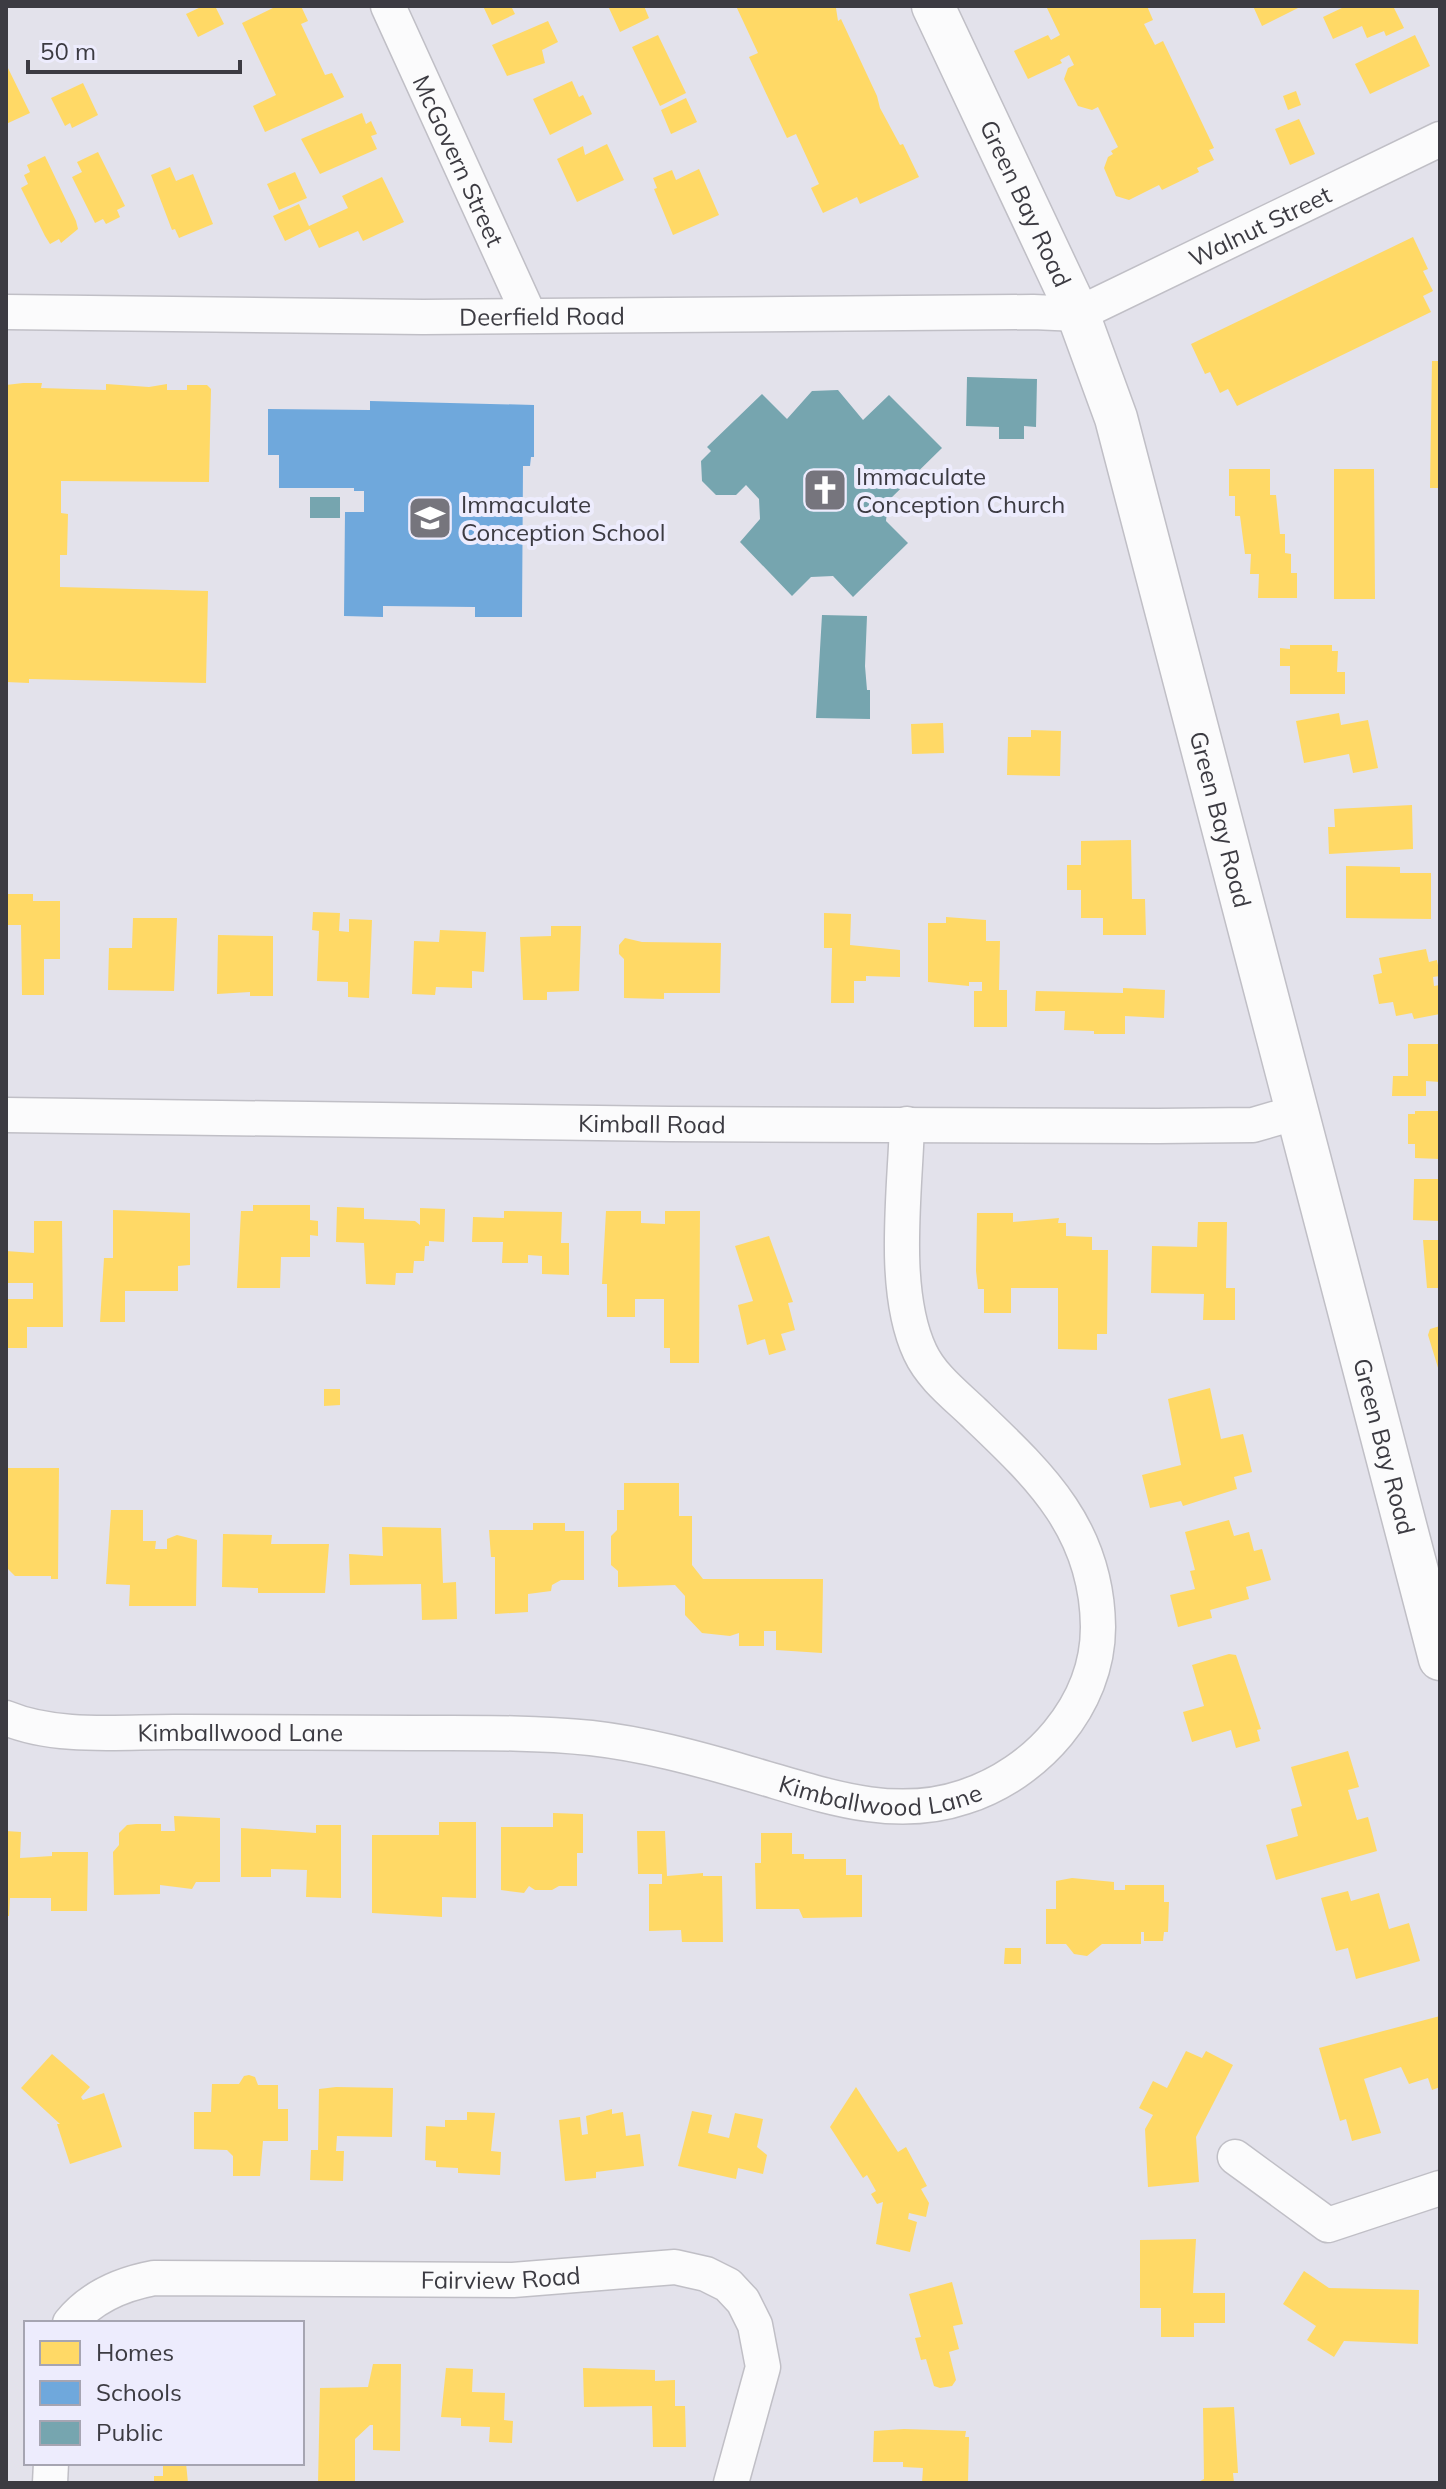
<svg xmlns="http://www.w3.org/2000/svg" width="1446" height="2489" font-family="Mulish,sans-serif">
  <rect width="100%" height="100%" fill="#e3e2eb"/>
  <path fill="#ffd966" d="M203 6H215L224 24 198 37 186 14Z
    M277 6H301L308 21 301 24 325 75 332 73 344 97 265 132 253 106 276 95 242 23Z
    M483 6H511L515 14 492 25Z
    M608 6H644L649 18 620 32Z
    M736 6 836 8 838 21 841 19 877 96 880 108 900 145 903 144 919 177 860 204 857 197 823 213 811 188 819 184 796 134 787 138 749 57 758 53Z
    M1046 6H1147L1153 20 1144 24 1155 45 1163 41 1214 148 1209 150 1214 160 1197 168 1199 172 1162 190 1159 185 1129 200 1116 196 1104 168 1108 157 1113 154 1111 151 1118 147 1098 107 1092 110 1078 106 1064 79 1068 68 1074 65 1069 55 1060 60 1062 63 1028 79 1014 51 1048 35 1051 40 1060 35Z
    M1253 6H1297L1298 8 1262 26Z
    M1346 6H1393L1404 28 1386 36 1384 31 1367 38 1362 26 1333 39 1323 17Z
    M548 21 558 42 542 50 545 63 507 76 492 45Z
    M658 35 686 93 660 106 632 47Z
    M1415 35 1430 66 1370 94 1355 64Z
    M6 64 30 113 6 124Z
    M572 81 579 97 583 95 592 114 550 135 533 99Z
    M83 83 98 115 72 128 70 123 65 126 51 98Z
    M1296 91 1301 105 1288 110 1283 96Z
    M686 98 697 122 671 134 661 110Z
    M362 113 366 124 371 121 377 134 371 136 377 149 320 174 301 139Z
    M1299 119 1315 154 1290 165 1275 129Z
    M607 144 624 180 577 202 557 159 583 146 585 155Z
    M98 152 125 206 117 210 120 217 106 224 103 219 95 223 72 177 82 172 77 162Z
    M45 156 76 221 78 229 61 243 59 239 50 244 45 236 21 188 28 184 24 175 30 172 27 165Z
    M170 167 176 181 193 174 213 224 179 238 175 229 172 230 151 175Z
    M699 169 719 215 673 235 654 189 657 188 653 178 672 170 676 180Z
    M295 172 307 198 279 210 267 184Z
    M382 177 404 222 363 241 358 231 319 248 310 229 285 241 273 216 299 204 309 226 348 208 342 196Z
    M1413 237 1428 269 1423 271 1433 291 1423 296 1431 312 1237 406 1228 389 1220 393 1210 372 1205 374 1191 344Z
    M1432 361H1440V488H1430Z
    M23 383H42L41 388 106 390V384L149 387 167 384V390H187V385H207L211 389 209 482 61 481V513L68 514 67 555H60V587L208 591 206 683 29 679V683L6 682V385Z
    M1229 469H1270V495H1276L1280 534H1285V553L1291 554V573H1297V598H1258L1259 574H1250L1251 554H1245L1240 516H1235V496H1229Z
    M1334 469H1374L1375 599H1334Z
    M1290 645H1332V651H1338L1337 672H1345V694H1290V666H1280V648L1290 649Z
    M1339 713 1341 725 1368 720 1378 768 1353 773 1349 754 1304 763 1296 721Z
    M943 723 944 753 912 754 911 724Z
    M1031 730 1061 731 1060 776 1007 775 1008 737H1031Z
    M1412 805 1413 849 1329 854 1328 827H1335L1334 809Z
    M1131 840 1132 899H1145L1146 935H1103V918H1081V890H1067V865H1081V841Z
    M1346 866 1400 867V873H1431V919L1346 918Z
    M6 894H33V901H60V959H44V995H22L21 925H6Z
    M313 912 340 913 339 931 349 932V919L372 920 369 998 348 997V982L317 981 319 931 312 930Z
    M824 913 851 914 850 945 900 950V977L866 976V981H854V1003H831L832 948H824Z
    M946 917 986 920V941H1000L999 990H1007V1027H974V991H982V982H969V986L928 982V923H946Z
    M133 918H177L174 991 108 990 109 948H132Z
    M551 926H581L579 991 547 992V1000H523L520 937 551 936Z
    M440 930 486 932 484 972 472 971V988L436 987 435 995 412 994 414 941 439 942Z
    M218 935 273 936V996H250V992L217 994Z
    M625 938 642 942 721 943 720 993H664V999L624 998V959L619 954V945Z
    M1426 949 1429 962 1437 960 1440 976 1433 977 1434 986 1440 985V1014L1414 1019 1412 1013 1396 1016 1393 1002 1379 1004 1373 975 1382 973 1379 958Z
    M1123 988 1165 990 1164 1018 1125 1016V1034H1094V1031L1064 1030 1065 1011H1035L1036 991 1123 993Z
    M1408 1044H1440V1082L1426 1081V1096H1392L1393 1076H1408Z
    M1415 1111H1440V1159L1415 1158V1144H1408V1114H1415Z
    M1414 1179H1440V1221L1413 1220Z
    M253 1205H310V1220L318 1221V1236L310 1235V1257H281L280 1288H237L241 1211H253Z
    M337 1207 364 1208V1219L415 1221 420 1225V1208L445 1209 444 1242 429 1241V1246H425L424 1261H414L413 1273H396L395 1285 366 1284 364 1243 336 1242Z
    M113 1210 190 1213V1265L178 1266V1291H125V1322H100L104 1258H113Z
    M504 1211 562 1212 561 1243H569V1275L542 1274V1256L528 1255V1263H502L503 1242H472L473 1217 504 1218Z
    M606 1211H641V1223L665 1224V1211H700L699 1363H670V1348H664V1299H635V1317H607V1284H602Z
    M977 1213H1013V1222L1059 1218 1058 1223H1066V1236L1092 1237V1250H1108L1107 1334H1097V1350L1058 1349V1288H1011V1313H984V1289H978L976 1271Z
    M34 1221H62L63 1327H27V1348H6V1299H33V1283H6V1251L34 1253Z
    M1198 1222H1227L1226 1288H1235V1320H1203L1204 1294 1151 1293 1152 1246 1197 1247Z
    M769 1236 793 1302 788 1303 795 1330 781 1334 786 1350 769 1355 765 1339 747 1345 738 1305 753 1301 735 1246Z
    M1423 1240H1440V1288H1427Z
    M1440 1326V1371H1439L1428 1335 1430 1329Z
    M1210 1388 1221 1439 1243 1434 1252 1472 1234 1477 1237 1489 1183 1506 1181 1501 1150 1508 1142 1475 1181 1465 1168 1399Z
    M324 1389H340V1405L324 1406Z
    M8 1468H59L58 1579H51V1576H15L8 1569Z
    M624 1483H679V1516H692V1565L703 1579H823L822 1653 776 1650V1631H764V1646H739V1633L730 1636 702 1633 685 1615V1596L675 1585 618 1587V1571L611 1565V1536L617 1530V1510H624Z
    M111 1510H143V1541H156L155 1549H167V1539L177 1535 197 1540 196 1606H129L130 1585 106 1584Z
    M1229 1520 1234 1536 1249 1532 1254 1551 1262 1549 1271 1580 1246 1587 1249 1599 1210 1610 1212 1618 1178 1627 1170 1595 1195 1589 1190 1571 1195 1570 1185 1532Z
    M533 1523H565V1531H584V1580H561L552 1585 551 1591 528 1594V1612L495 1614V1557H491L489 1530H533Z
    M382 1527 441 1528 443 1583 456 1582 457 1619 422 1620 421 1584 350 1585 349 1554 383 1556Z
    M223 1534 272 1535 271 1544H329L325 1593H258V1588L222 1587Z
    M1229 1654 1236 1655 1261 1729 1257 1730 1260 1741 1236 1748 1231 1730 1192 1742 1183 1712 1204 1706 1192 1665Z
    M1348 1751 1359 1787 1348 1790 1357 1820 1368 1817 1377 1851 1276 1880 1266 1845 1298 1836 1291 1809 1302 1806 1291 1767Z
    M553 1813 583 1814V1853H577V1886H559L552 1890H535L529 1886 524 1893 501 1890V1827H553Z
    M174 1816 220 1818V1882H196L192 1889 160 1885V1894L114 1895 113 1852 119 1845V1833L127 1825 136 1824H161V1831H175Z
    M439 1822H476V1898L442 1897V1917L372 1913V1835H439Z
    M316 1825H341V1898L306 1897 307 1870 271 1869V1877H241V1828L316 1833Z
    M6 1831 21 1832 20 1858 52 1856V1852H88L87 1911H51V1898H10L9 1916H6Z
    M637 1831H665L667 1876 703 1873V1876H722L723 1942H682L681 1930 649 1931V1884H662V1874H638Z
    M761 1833H792V1854H804V1859H846V1875H862V1917L803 1918 799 1909H756L755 1863H761Z
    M1072 1878 1114 1882V1890H1125V1885H1164V1902H1169L1168 1932H1164L1163 1941H1144V1932H1141V1944H1102L1087 1956 1074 1954 1066 1944H1046V1909H1056V1881Z
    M1348 1891 1351 1901 1379 1893 1389 1929 1409 1923 1420 1961 1356 1979 1348 1948 1336 1951 1321 1898Z
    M1005 1948H1021V1964H1004Z
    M1440 2016V2087L1432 2090 1428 2078 1409 2084 1401 2067 1364 2079 1381 2133 1352 2141 1346 2119 1340 2121 1319 2048Z
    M1186 2051 1202 2058 1206 2051 1233 2065 1196 2137 1199 2182 1148 2187 1145 2129 1153 2115 1139 2108 1153 2081 1167 2088Z
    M52 2054 90 2087 81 2097 83 2100 104 2093 122 2147 70 2164 57 2124H60L21 2088Z
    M249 2075 255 2077 258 2085H278V2109H288V2141H263L260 2176H233V2156L227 2150 194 2149V2112H211L212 2084H239L244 2076Z
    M336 2087 393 2088 392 2137 337 2136 336 2151H344L343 2181 310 2180 311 2150H318L319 2089Z
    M856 2087 898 2152 906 2147 927 2186 921 2189 929 2203 926 2217 909 2213 908 2219 917 2222 910 2252 876 2244 883 2202 877 2204 871 2194 876 2191 867 2175 863 2178 830 2127Z
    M612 2109V2114L623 2112 626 2136 640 2134 644 2166 596 2172V2178L565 2181 559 2120 580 2117 582 2135 588 2134 586 2116Z
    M692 2111 712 2115 708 2133 729 2138 735 2113 763 2119 757 2147 767 2155 763 2174 738 2168 736 2179 678 2166Z
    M467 2112 495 2113 491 2151 501 2152 500 2175 458 2173V2168L436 2167V2161L425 2160 426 2126 445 2127V2120H467Z
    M1196 2239 1193 2293H1225V2323H1194V2337H1161V2308H1140V2240Z
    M1304 2271 1329 2288 1419 2290 1418 2344 1344 2341 1334 2357 1307 2340 1316 2326 1283 2304Z
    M952 2282 963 2324 953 2326 959 2349 949 2352 956 2380 952 2386 940 2388 934 2386 926 2359 921 2360 915 2338 921 2337 909 2294Z
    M373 2364H401L400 2451 373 2450V2425H370L355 2439V2483H318L320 2388 368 2387Z
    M446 2368 473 2369 472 2392 505 2393 504 2420 513 2421 512 2443 489 2442 490 2427 461 2426V2418L441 2417Z
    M583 2368 655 2370V2381L675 2380V2406H685L686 2447H653L652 2406 584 2407Z
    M1234 2407 1238 2473H1233L1234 2483H1196L1204 2479 1203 2408Z
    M904 2429 966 2431 965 2437H969L968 2483H922L923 2468 903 2467V2462H873L874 2431Z
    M163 2463H186L188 2483H154V2476H163Z"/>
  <path fill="#6fa8dc" d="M370 401 534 405V457H531L530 466H523L522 617H475V607L383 606V617L344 616 345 512H364V491H354V488H279V455H268V409L370 410Z"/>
  <path fill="#76a5af" d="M967 377 1037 379 1036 427 1024 426V439H999V427L966 426Z
    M838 390 863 420 889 395 942 448 888 501 886 521 908 543 853 597 833 576 811 577 792 596 740 542 760 519 759 499 746 485 736 495H716L702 481 701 461 711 451 707 447 762 394 787 419 812 391Z
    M310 497H340V518H310Z
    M822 615 867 616 865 666 867 690H870V719L816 718Z"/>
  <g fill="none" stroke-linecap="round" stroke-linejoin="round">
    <g stroke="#c0bfc6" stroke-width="37">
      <g id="minor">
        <path id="s1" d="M388 6 529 315"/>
        <path id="s2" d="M6 312 423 317 1033 312 1078 314 1440 139"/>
        <path id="s3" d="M6 1115 670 1124 1158 1126 1253 1125 1298 1112"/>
        <path id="s4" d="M6 1718C59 1740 126 1731 182 1732 259 1732 336 1732 413 1733 472 1733 533 1732 591 1738 644 1744 696 1758 747 1773 818 1793 890 1822 964 1797 1036 1774 1098 1706 1098 1627 1097 1528 1039 1475 973 1412 954 1394 931 1376 920 1352 891 1290 905 1192 907 1124"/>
        <path d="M1235 2157 1328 2225 1440 2188"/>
        <path id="s5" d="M70 2323C91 2297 122 2284 154 2278L513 2280 675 2267 706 2274 728 2285 743 2301 755 2325 763 2367 731 2483"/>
        <path d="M50 2483 51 2463"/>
      </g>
    </g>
    <g stroke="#c0bfc6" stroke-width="45">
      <g id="major">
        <path id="s6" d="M933 6 1078 314 1116 418 1440 1659"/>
      </g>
    </g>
    <use href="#minor" stroke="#fbfbfc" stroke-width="34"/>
    <use href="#major" stroke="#fbfbfc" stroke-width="42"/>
  </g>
  <defs>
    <g id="church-square" transform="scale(2.3)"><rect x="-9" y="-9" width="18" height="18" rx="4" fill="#76757d" stroke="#edecfd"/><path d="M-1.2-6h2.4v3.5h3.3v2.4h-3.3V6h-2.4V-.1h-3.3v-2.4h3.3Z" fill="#fff"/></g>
    <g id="school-square" transform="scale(2.3)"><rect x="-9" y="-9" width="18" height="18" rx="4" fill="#76757d" stroke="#edecfd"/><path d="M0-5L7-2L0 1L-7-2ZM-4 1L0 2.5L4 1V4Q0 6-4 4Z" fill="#fff"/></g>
  </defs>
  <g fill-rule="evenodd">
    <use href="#church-square" x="825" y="490"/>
    <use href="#school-square" x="430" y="518"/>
  </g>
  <g text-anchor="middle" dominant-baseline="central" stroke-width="8" stroke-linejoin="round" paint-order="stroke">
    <g font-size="24" fill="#3c3b42" stroke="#edecfd">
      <text stroke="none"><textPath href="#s1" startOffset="170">McGovern Street</textPath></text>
      <text stroke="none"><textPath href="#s6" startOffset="218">Green Bay Road</textPath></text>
      <text stroke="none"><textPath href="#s2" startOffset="1274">Walnut Street</textPath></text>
      <text stroke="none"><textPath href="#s2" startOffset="536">Deerfield Road</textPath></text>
      <text stroke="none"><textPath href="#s6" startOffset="866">Green Bay Road</textPath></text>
      <text stroke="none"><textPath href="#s3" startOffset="646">Kimball Road</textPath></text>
      <text stroke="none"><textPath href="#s6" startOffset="1514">Green Bay Road</textPath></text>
      <text stroke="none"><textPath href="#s4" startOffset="236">Kimballwood Lane</textPath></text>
      <text stroke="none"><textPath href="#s4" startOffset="884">Kimballwood Lane</textPath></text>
      <text stroke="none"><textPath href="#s5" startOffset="444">Fairview Road</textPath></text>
    </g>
    <g font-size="24" fill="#3c3b42" stroke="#edecfd" text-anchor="start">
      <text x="856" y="476">Immaculate<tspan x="856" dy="28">Conception Church</tspan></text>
      <text x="461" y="504">Immaculate<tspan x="461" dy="28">Conception School</tspan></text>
    </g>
  </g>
  <rect width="1446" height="2489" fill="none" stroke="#3c3b42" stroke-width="16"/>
  <rect x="24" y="2321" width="280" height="144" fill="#edecfd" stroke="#a6a5b2" stroke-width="2"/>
  <rect x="40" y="2341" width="40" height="24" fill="#ffd966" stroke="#a6a5b2" stroke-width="2"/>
  <text x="96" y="2361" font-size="24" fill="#3c3b42">Homes</text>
  <rect x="40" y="2381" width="40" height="24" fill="#6fa8dc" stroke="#a6a5b2" stroke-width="2"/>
  <text x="96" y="2401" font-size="24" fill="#3c3b42">Schools</text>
  <rect x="40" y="2421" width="40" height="24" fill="#76a5af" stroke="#a6a5b2" stroke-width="2"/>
  <text x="96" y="2441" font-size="24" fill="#3c3b42">Public</text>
  <path d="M28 60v12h212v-12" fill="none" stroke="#3c3b42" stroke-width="4"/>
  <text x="40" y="60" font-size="24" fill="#3c3b42" stroke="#edecfd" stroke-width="6" paint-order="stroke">50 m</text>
</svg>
